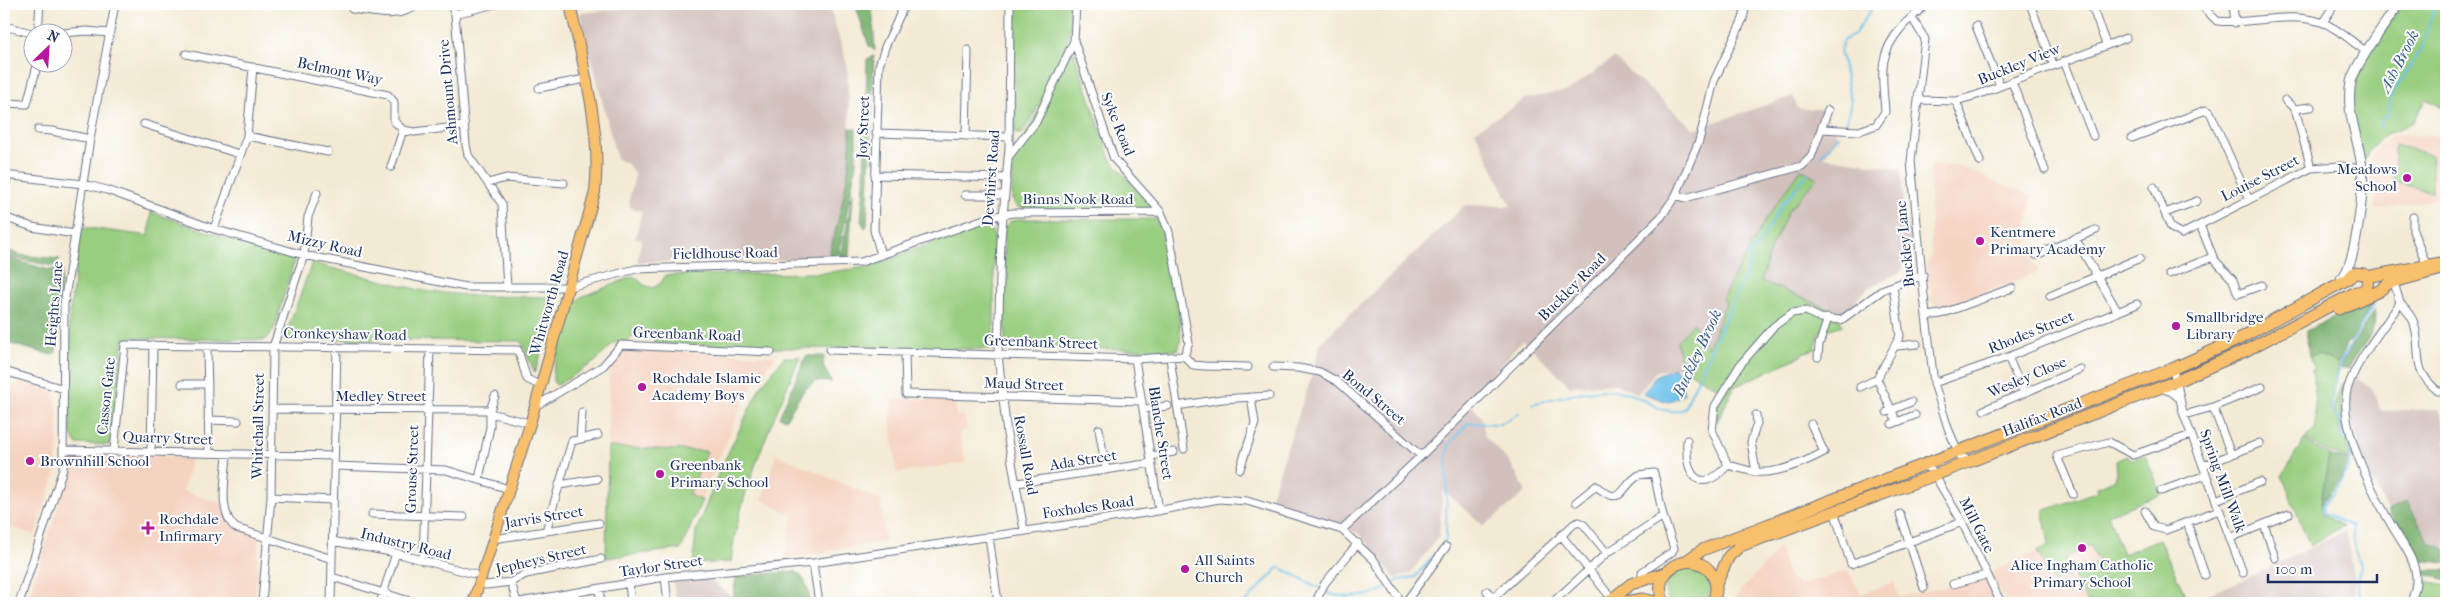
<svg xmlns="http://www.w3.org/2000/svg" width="2450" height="607" font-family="'IM FELL French Canon',serif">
  <rect width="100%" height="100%" fill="#fff"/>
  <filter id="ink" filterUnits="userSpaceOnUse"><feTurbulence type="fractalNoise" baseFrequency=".02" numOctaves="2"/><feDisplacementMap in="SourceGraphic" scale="10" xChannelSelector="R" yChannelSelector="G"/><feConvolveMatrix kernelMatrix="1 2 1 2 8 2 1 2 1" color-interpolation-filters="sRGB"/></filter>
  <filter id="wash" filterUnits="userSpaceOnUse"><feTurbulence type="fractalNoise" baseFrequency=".0096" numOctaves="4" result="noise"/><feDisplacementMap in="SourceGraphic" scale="20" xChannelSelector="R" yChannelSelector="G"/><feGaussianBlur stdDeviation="1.12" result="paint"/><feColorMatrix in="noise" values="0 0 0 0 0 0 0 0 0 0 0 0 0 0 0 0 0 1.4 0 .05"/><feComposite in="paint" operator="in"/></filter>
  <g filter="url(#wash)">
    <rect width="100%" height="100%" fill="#f3ead4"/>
    <path fill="#f5d3c1" d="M2392 134 2439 136 2443 189 2436 199 2375 209 2374 189 2368 167 2373 153Z
      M1930 165 1957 166 2032 196 2028 230 2030 251 2038 272 1940 310 1932 302 1926 264 1931 257Z
      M622 349 776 356 755 382 741 406 681 549 606 558 609 366Z
      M24 382 55 391 57 410 58 446 55 476 35 535 4 525V385L10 387Z
      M892 398 955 401 956 415 964 416 967 430 959 433 966 463 897 473 891 425Z
      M80 453 107 454 114 461 123 462 125 454 192 457 183 491 222 503 226 522 259 534 255 603H27L73 459Z
      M776 454 880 500 885 541 784 559 793 516 762 500Z
      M2099 491 2123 553 2159 539 2187 599 2178 603H2006L1989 573 2049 546 2043 511Z
      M1779 548 1788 576 1799 585 1848 570 1861 594 1894 582 1899 597 1985 578 1998 603H1730Z"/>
    <path fill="#d1c0bc" d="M666 4H829L847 64 851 154 843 197 828 259 637 262 642 239 635 238 642 211 631 208 629 200 635 175 628 164 617 159 580 13Z
      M1614 58 1694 129 1793 96 1798 109H1822L1838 136 1824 157 1901 169 1904 219 1911 234 1902 271 1868 288 1847 310 1839 313 1761 282 1771 248 1789 209 1817 179 1801 169 1722 299 1726 302 1707 349 1693 323 1678 342 1680 367 1656 371 1638 394 1616 384 1570 386 1523 340 1468 401 1482 418 1485 436 1511 464 1526 492 1484 526 1443 490 1439 536 1410 573 1395 578 1360 534 1328 520 1269 502 1311 378 1320 343 1465 205 1511 206 1475 131 1525 99 1569 90Z
      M2355 377 2371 387 2381 411 2439 409 2446 430V549L2430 543 2407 502 2388 511 2366 468 2354 428 2349 401Z
      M2345 531 2354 576 2355 603H2187L2245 579Z
      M710 579 739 603H676L673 582Z"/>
    <path fill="#99ce80" stroke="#5a7e6f" d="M1015 4H1073C1071 50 1046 95 1022 133L1017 134 1014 132Z
      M2402 4H2446V110L2427 99 2413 122 2385 135 2369 151 2363 164C2358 141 2346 102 2354 79 2364 52 2386 27 2402 4Z
      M1073 49 1111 160 1155 210 1026 209C1018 208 1015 206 1012 199L1013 156Z
      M2395 145 2432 155V192L2394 182Z
      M1801 169 1817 178 1789 210 1771 248 1761 281 1839 313 1842 326 1819 332 1815 349 1802 353 1801 356 1734 387 1717 422V406L1741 367 1736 364 1720 389 1680 367 1677 342 1693 323 1708 348 1726 302 1722 299 1764 222Z
      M151 212 257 249 295 259 273 332 265 340 124 338 112 438 109 445 76 444 70 433 69 318 81 227 149 236Z
      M1019 219H1157C1165 237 1188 336 1178 350L1011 347 1005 345 1004 228 1009 222Z
      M978 226 991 228 994 238V349L773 348 654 343V331C643 330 635 332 628 342H615L596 361 561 383 556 385 553 381V371L569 309 581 297 634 276 644 285 653 288 661 283 666 275 822 273 868 267Z
      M312 263 424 291 474 296 558 297 535 373 521 341 284 339Z
      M2317 354 2339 363 2330 409 2337 419 2341 438 2346 441 2349 459 2329 452 2305 439 2316 427C2314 412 2316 381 2311 370L2314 369 2309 357Z
      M784 357H800C774 419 737 496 731 562L693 564 696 531 719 472 759 389Z
      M2342 383 2343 385 2341 405 2355 459 2352 458V452L2347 438 2345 437 2339 418 2333 409Z
      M2304 440 2329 455 2321 500 2322 515 2343 526 2310 546 2282 476Z
      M608 447 707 451 689 495 702 500 681 549 606 558Z
      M2128 456 2132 459 2145 456 2162 494 2108 515 2123 554 2159 539 2187 599 2178 603H2088L2074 576 2099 562 2090 545 2064 559 2072 574 2054 583 2037 551 2049 545 2043 511 2098 491 2097 487 2114 480 2117 473 2116 461Z
      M1686 567C1708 567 1716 584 1706 603H1671C1658 588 1671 573 1686 567Z
      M2421 580 2446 585V603H2414Z"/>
    <path fill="#7ab16e" stroke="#4a7066" d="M855 4H872L875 51 869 46Z
      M874 56 867 225 865 228 861 221 864 183 867 59Z
      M850 128 856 129V164L838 258 828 259C839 216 852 173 850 128Z
      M853 192 849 256 841 258Z
      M4 249 20 255 60 259 53 266 4 256Z
      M4 257 49 270 62 268 56 352 51 355 4 342Z
      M2363 302 2371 304 2355 336 2346 344 2339 363 2317 354 2309 357 2306 331Z
      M2374 310C2379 335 2358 348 2348 368H2341L2343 360Z
      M806 356H824L823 366 832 382 816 381 804 390 786 419 779 417Z
      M2329 455 2348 460 2342 478 2321 504Z
      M2407 502 2430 543 2446 549V563L2420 560 2415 554 2388 511Z
      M2422 570H2446V580L2423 574Z
      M795 571C807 578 808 590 811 603H739L733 598 736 577Z"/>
    <path fill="#70c3ec" stroke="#4679a5" d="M1674 368 1680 374 1684 394 1668 402 1643 393 1657 375Z"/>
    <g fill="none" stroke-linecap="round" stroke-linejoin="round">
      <path stroke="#70c3ec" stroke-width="2" d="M1846 125 1851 101 1840 50 1844 40 1854 35 1875 4
        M2381 128V120L2388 115 2391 97 2422 47 2434 8 2438 4
        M1821 155 1839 136
        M1532 404C1559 397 1599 385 1627 393 1646 398 1664 418 1684 409L1748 269 1751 261 1749 256 1757 247 1782 205 1808 173
        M1392 584 1399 580 1415 577 1442 547 1446 538 1447 451 1452 441 1468 423 1500 424 1519 413
        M1323 591C1341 600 1371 598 1388 587
        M1245 603 1279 567 1319 588
        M2359 603 2360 595 2357 580 2361 565 2355 550 2352 526 2324 514 2323 505C2340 485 2357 467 2347 439L2343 437 2338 418 2331 409 2334 388 2342 359 2373 305"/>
    </g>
  </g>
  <g filter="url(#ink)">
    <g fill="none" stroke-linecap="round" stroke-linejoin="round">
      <g stroke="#677087" stroke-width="9">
        <path id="minor" d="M450 4 455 14 466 145 468 155 502 204 507 288
          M1010 4 1009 148 1001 239 998 355 1007 434 1024 530
          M1076 4 1074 41 1114 159 1161 212 1169 232 1189 343 1184 356
          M2030 4 2053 64
          M2091 4 2106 44
          M2205 4V9L2217 21C2252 25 2286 11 2321 22 2337 27 2353 43 2367 52
          M2233 4 2235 23
          M352 9C375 12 398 20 418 4
          M455 14 495 4
          M1912 18 1925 39 1911 161 1926 316 1934 383 1948 428 1960 457 1970 460
          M2323 22 2335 4
          M4 26 32 33
          M1976 26 2000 86
          M38 32 40 4
          M62 33 87 31 109 33
          M186 54 388 95 394 102V121L403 130 414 132 464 126
          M2064 61 2093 136
          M2012 82 2045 170
          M539 88 585 79
          M1919 100 1956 101 1977 95 2126 38
          M2285 100 2295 109 2311 107
          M1956 101 1980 161
          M4 103 27 104 38 62
          M2295 109 2311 168
          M144 124 239 154
          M1822 129 1859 131 1876 125 1885 112C1883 78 1876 57 1901 28 1908 19 1918 13 1926 4
          M38 130 52 131 90 139
          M876 133 1009 137
          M247 136 328 152
          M966 136 968 50
          M2132 138 2206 110 2210 112 2249 200
          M1009 156 1036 122 1074 41
          M391 167 403 130
          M4 175 83 184 107 190 214 229 304 255 466 287H569L636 269 861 262 990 217 1013 213 1161 212
          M875 175 1007 178
          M488 183 506 178 564 183
          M2154 187 2171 228 2182 234 2311 168 2340 166 2362 169
          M965 195H1005
          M1676 195 1699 141 1714 81 1743 19 1746 4
          M2165 213 2197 201
          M4 217 32 227 74 234
          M2413 217V231L2426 264
          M2200 225 2214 259 2233 280 2238 294 2262 285
          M214 229 247 136 253 67
          M2075 238 2118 312
          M881 255 874 230 879 66 885 47 905 4
          M2036 255 2096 230
          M2169 274 2213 257
          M2393 279 2400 303C2383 329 2358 357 2348 387 2336 423 2374 495 2392 526 2401 542 2417 561 2416 581 2416 588 2413 596 2411 603
          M1893 286 1900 336 1877 379 1897 422
          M2050 296 2140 258
          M2400 303C2405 309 2412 316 2414 323 2423 352 2409 368 2438 391H2446
          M1926 316 1941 314 2012 288
          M207 346 209 453
          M1897 346 1917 344
          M830 350 1135 359 1184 356 1193 365 1204 366 1248 367
          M905 353 906 394 1142 401
          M1818 357 1819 345 1828 318
          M2008 357 2024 393
          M1170 358 1184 449
          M1135 359 1159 511
          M1273 367 1298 368 1320 372 1338 382 1421 456
          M2172 369C2179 384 2179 400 2184 415L2243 573
          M4 371 64 389
          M1934 383 2008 357 2137 304
          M182 384H208
          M1860 387 1877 379
          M2160 388 2172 392 2179 398
          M1177 406 1222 399 1269 396
          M534 407 603 366 621 345 771 352
          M2213 407 2231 454
          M272 409 490 410
          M1143 409 1168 406
          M1984 410 2080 369
          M1887 412 1911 402
          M490 413 525 422
          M2184 415 2213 407 2262 387
          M208 420 238 421
          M1892 424 1915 415
          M1099 429 1106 470
          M580 439 582 412
          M1687 440C1685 474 1698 497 1728 465
          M63 450 334 456
          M114 450 125 345 518 350 527 379 541 386
          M151 451 153 345
          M227 454C226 476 217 514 236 528L332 559
          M1151 456 1174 452
          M1728 465 1712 430 1715 406 1740 365 1773 327 1792 313 1806 311 1820 318 1841 320 1884 289 1923 275
          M1728 465C1737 467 1747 471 1756 472 1778 474 1805 462 1824 452L1811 424
          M334 466 446 470 509 489
          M1923 466 1931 469 1962 522 2001 603
          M2203 466 2260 443
          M1240 469 1255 423 1251 397
          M1756 472 1751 442 1757 423 1756 415
          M479 479 490 427V410L495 396
          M1017 483 1152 463
          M559 485 597 479
          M2161 491 2206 475
          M2073 494 2057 456 2109 442 2133 455 2191 435
          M271 497 333 500
          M2216 500 2260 482
          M1576 502 1596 486C1624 509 1620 486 1639 475L1654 473 1663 516 1674 548 1672 552 1642 572 1643 581
          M1834 511 1851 564 1962 522
          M2145 511 2154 527 2166 530 2219 510
          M372 514 464 517
          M1900 514 1924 588
          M2187 522 2205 575
          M2264 524 2275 558
          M1342 530 1421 456 1661 217 1676 195 1685 198 1802 166 1811 157 1828 110
          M546 531 572 441 598 435
          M1561 535 1612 599
          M989 536 998 603
          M2230 538 2289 514
          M493 539 599 523
          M332 541 396 553 474 574
          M423 561 430 349
          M813 563 819 603
          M332 577 416 603
          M665 577 668 603
          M511 582 517 603
          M629 583 631 603
          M1953 584 1986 575
          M486 585 511 582 526 574 601 559
          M599 589 601 603
          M1487 591 1497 603
          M1493 598 1574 524 1579 522 1584 525 1607 553
          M19 603 63 469 64 304 90 139 115 4
          M262 603 271 497 273 347 304 255 308 217 317 193
          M331 603 337 347
          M380 603 396 553
          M514 603 665 577 813 563 1152 512 1219 499 1247 501 1342 530 1374 560 1402 603
          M1315 603 1325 583 1358 543
          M1405 603 1446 547
          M1552 603 1607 553 1663 516"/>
      </g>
      <g stroke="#677087" stroke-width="11">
        <path id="tertiary" d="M2341 279C2356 266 2364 190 2362 168 2359 138 2345 113 2351 82 2355 64 2387 21 2399 4"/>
      </g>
      <g stroke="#677087" stroke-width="12">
        <path id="primary" d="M473 603 530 424 595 192C602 129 583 66 570 4"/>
      </g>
      <g stroke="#677087" stroke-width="13">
        <path id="trunk" d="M2366 277 2446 262
          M2339 309 2379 291 2389 283 2446 268
          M1686 561 1702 550 2172 369 2237 340 2348 279 2354 273 2364 274C2371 282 2367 292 2356 292L2245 351 2177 381 1935 475 1740 546 1729 556 1716 584
          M1607 603 1631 584 1665 573
          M1618 603 1643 599 1660 603
          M1664 603C1646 565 1703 544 1715 581 1717 588 1716 596 1712 603"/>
      </g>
      <use href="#minor" stroke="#fff" stroke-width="7"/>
      <use href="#tertiary" stroke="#fff" stroke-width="9"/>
      <use href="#primary" stroke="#f8bf6c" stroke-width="10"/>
      <use href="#trunk" stroke="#f8bf6c" stroke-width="11"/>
    </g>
  </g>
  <g fill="#b5179e" stroke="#fff" stroke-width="2">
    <circle cx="2407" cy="178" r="5"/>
    <circle cx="1980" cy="241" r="5"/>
    <circle cx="2176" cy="326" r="5"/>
    <circle cx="642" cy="387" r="5"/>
    <circle cx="30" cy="461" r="5"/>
    <circle cx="660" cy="474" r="5"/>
    <path d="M145.5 520.5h5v5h5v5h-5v5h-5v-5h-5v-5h5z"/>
    <circle cx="2082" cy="548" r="5"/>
    <circle cx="1185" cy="569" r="5"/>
  </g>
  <g text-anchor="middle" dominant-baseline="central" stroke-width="4" stroke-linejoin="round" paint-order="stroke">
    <g font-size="15" fill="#1b2f5e" stroke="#fff">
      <text transform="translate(2019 64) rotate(-22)">Buckley View</text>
      <text transform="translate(340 71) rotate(12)">Belmont Way</text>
      <text transform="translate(448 92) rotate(-95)">Ashmount Drive</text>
      <text transform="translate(1118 124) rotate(68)">Syke Road</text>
      <text transform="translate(863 127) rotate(-88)">Joy Street</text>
      <text transform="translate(991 178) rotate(-86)">Dewhirst Road</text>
      <text transform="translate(2260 178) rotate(-27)">Louise Street</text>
      <text x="1078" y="199">Binns Nook Road</text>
      <text transform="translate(325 244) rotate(13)">Mizzy Road</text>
      <text transform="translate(1905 244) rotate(-96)">Buckley Lane</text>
      <text transform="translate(725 253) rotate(-1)">Fieldhouse Road</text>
      <text transform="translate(1572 287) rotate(-45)">Buckley Road</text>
      <text transform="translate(549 303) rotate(-74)">Whitworth Road</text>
      <text transform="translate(54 304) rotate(-85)">Heights Lane</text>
      <text transform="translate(2031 332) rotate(-22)">Rhodes Street</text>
      <text transform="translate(345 334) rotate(1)">Cronkeyshaw Road</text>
      <text transform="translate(687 334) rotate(2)">Greenbank Road</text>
      <text transform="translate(1041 342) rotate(2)">Greenbank Street</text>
      <text transform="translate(2027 377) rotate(-23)">Wesley Close</text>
      <text transform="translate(1024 384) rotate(2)">Maud Street</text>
      <text transform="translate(106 396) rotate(-84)">Casson Gate</text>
      <text x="381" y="396">Medley Street</text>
      <text transform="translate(1374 397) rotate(40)">Bond Street</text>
      <text transform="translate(2042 417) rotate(-21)">Halifax Road</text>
      <text transform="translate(258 426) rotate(-89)">Whitehall Street</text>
      <text transform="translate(1161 433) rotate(81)">Blanche Street</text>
      <text transform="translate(168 438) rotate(2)">Quarry Street</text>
      <text transform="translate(1026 455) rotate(80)">Rossall Road</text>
      <text transform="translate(1083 460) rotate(-9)">Ada Street</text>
      <text transform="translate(412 469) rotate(-88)">Grouse Street</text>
      <text transform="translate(2223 481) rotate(70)">Spring Mill Walk</text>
      <text transform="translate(1088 507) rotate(-8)">Foxholes Road</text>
      <text transform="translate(544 517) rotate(-9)">Jarvis Street</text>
      <text transform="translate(1977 525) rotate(63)">Mill Gate</text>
      <text transform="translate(406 544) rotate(14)">Industry Road</text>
      <text transform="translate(541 559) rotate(-13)">Jepheys Street</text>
      <text transform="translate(661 566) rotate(-8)">Taylor Street</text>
    </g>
    <g font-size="15" fill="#1b2f5e" stroke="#fff" text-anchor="start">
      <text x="2397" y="169" text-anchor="end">Meadows<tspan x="2397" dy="17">School</tspan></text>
      <text x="1990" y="232">Kentmere<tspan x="1990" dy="17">Primary Academy</tspan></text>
      <text x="2186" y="317">Smallbridge<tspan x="2186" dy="17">Library</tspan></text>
      <text x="652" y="378">Rochdale Islamic<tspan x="652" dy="17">Academy Boys</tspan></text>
      <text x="40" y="461">Brownhill School</text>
      <text x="670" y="465">Greenbank<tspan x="670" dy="17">Primary School</tspan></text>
      <text x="159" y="519">Rochdale<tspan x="159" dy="17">Infirmary</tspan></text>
      <text x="1195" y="560">All Saints<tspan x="1195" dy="17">Church</tspan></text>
      <text x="2082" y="565" text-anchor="middle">Alice Ingham Catholic<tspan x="2082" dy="17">Primary School</tspan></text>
    </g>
    <g font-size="16" font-style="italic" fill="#355b89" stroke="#fff">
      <text transform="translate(2399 61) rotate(-63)">Ash Brook</text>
      <text transform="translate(1697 353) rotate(-65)">Buckley Brook</text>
    </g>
  </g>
  <rect width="2450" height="607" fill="none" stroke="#fff" stroke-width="20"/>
  <g transform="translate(48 48) rotate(25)"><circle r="24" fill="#ffffff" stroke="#a4acbf"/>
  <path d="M0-4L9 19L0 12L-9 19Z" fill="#b5179e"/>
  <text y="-8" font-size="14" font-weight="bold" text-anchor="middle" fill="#1b2f5e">N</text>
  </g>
  <path d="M2268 574v8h109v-8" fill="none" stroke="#1b2f5e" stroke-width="2.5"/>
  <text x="2275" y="574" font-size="15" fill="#1b2f5e" stroke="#ffffff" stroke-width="4" paint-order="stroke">100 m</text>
</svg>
